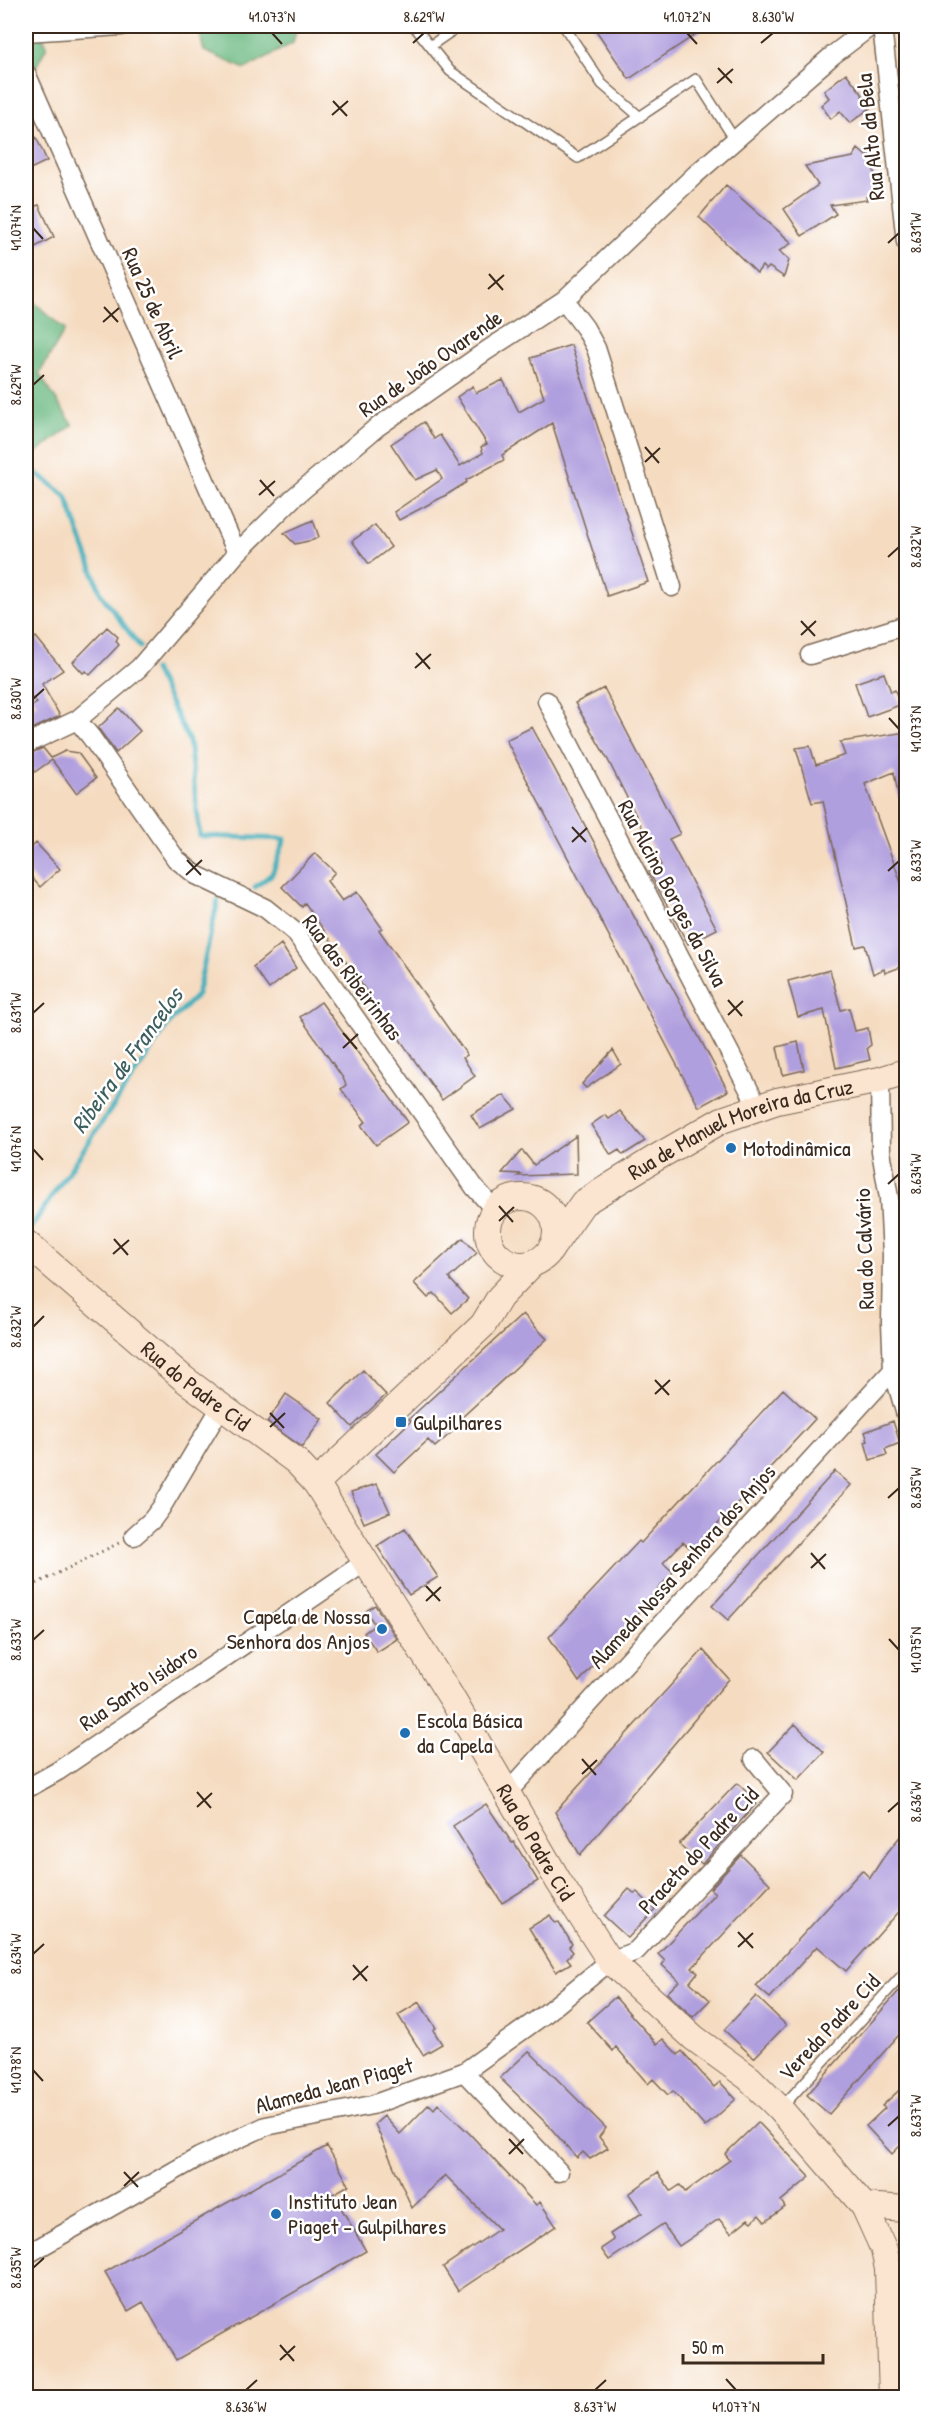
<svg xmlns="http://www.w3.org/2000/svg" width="932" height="2423" font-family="'Patrick Hand',sans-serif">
  <rect width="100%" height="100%" fill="#fff"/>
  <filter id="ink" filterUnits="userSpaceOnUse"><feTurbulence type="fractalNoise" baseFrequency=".0167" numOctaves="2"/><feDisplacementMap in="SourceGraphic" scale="12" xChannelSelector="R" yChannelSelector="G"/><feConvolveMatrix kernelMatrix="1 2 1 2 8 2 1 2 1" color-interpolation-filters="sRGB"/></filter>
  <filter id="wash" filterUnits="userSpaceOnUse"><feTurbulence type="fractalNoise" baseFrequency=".008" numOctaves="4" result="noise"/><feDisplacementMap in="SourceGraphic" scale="24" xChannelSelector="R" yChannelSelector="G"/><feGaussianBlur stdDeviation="1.35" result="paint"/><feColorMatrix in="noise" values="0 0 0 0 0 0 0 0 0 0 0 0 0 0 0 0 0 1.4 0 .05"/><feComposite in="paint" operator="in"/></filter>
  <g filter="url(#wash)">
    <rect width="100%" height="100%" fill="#f5dcc1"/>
    <path fill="#6cb982" stroke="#547250" stroke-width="1.5" d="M26 26H38L47 46 26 86Z
      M198 26H297L293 43 245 69 204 51Z
      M26 295 65 330 39 374 73 425 26 460Z"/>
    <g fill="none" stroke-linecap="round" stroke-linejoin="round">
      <path stroke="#40afbc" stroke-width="5" d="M26 465 66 496 101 594 140 647
        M154 670 189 741 200 836 285 839 272 874 255 887
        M31 1227 170 1022 197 995 218 900"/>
    </g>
    <g id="blocks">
      <path fill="#b09fde" d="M593 26H708L629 79Z
        M846 73 863 95 862 96 870 108 850 123 840 111 831 119 821 105 829 98 824 91Z
        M36 137 47 161 26 171V142Z
        M858 149 866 156 872 155 876 188H873L874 196 866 197 867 200 830 205 836 214 802 236 784 209 818 185 805 166 853 157Z
        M726 185 792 243 779 251 789 260 784 277 769 267 766 270 762 266 757 273 699 217Z
        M39 205 54 237 26 252V209Z
        M571 345 648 582 607 596 552 423 502 455 504 460 466 480 467 482 448 494 399 520 394 512 442 479 437 470 415 480 391 444 424 422 434 439 440 435 460 466 483 453 481 447 487 444 457 397 473 386 476 393 503 380 519 412 544 398 531 358Z
        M313 520 319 537 313 540 295 544 284 533Z
        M375 525 391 547 369 564 352 541Z
        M107 627 118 637 116 641 119 645 90 675 86 671 83 673 73 662Z
        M36 637 63 670 42 684 60 716 26 732V709L37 703 26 692V644Z
        M884 673 891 692 895 690 900 705 867 717 855 683Z
        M604 688 680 834 669 839 717 929 688 944 649 872 661 865 608 760 575 703Z
        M119 708 140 731 116 753 98 728Z
        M532 727 728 1091 699 1107 506 740Z
        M906 732V799H899L894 772 865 784 906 896V965L885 973 884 969 873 974 865 945 856 947 823 801 812 803 796 748 810 746 816 765 845 755 840 742Z
        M43 748 51 758 65 751 78 753 96 778 76 793 52 760 26 778V755Z
        M36 843 60 869 40 887 26 871V853Z
        M315 853 335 872 327 881 342 901 357 892 382 928 379 930 467 1055 463 1058 475 1076 442 1100 305 903 302 907 282 887Z
        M281 944 296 968 269 989 253 967Z
        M830 970 841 1010 849 1008 855 1031 868 1028 871 1045 867 1048 870 1060 836 1068 824 1010 798 1017 788 981Z
        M321 1002 408 1122 376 1145 361 1125 366 1122 341 1089 346 1085 343 1078 300 1017Z
        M798 1042 804 1070 783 1075 777 1047Z
        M613 1050 621 1064 586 1088 582 1084Z
        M504 1095 516 1109 480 1129 471 1115Z
        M620 1111 645 1141 623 1155 619 1150 611 1155 591 1125 605 1115 609 1119Z
        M576 1136 577 1174 518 1176 521 1174 502 1173 522 1150 534 1165Z
        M463 1238 477 1253 449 1278 468 1299 452 1313 434 1293 428 1298 414 1283Z
        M523 1314 547 1339 459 1420 462 1423 435 1447 428 1440 394 1472 376 1454 411 1421 409 1419Z
        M363 1370 386 1395 352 1427 330 1403Z
        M783 1389 815 1419 693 1551 683 1542 663 1563 673 1572 579 1682 549 1637 639 1541 641 1543Z
        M286 1394 322 1419 302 1447 267 1422Z
        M893 1421 900 1443 885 1449 887 1455 870 1460 865 1442 868 1441 865 1432Z
        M835 1471 851 1485 728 1620 712 1606Z
        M377 1484 390 1512 364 1523 351 1492Z
        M405 1528 438 1577 409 1595 377 1546Z
        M375 1605 397 1639 377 1652 364 1633 375 1625 366 1611Z
        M703 1650 729 1679 580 1855 555 1812Z
        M795 1724 824 1752 798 1780 768 1752Z
        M737 1783 751 1796 748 1798 756 1804 702 1864 679 1844Z
        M486 1804 512 1843 514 1842 538 1881 502 1903 453 1826Z
        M906 1829V1904L846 1971 817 1946 770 1998 756 1986 862 1870 870 1878 883 1858Z
        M741 1855 770 1884 692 1968 698 1972 690 1982 710 2000 693 2017 667 1993 679 1981 662 1965 665 1961 658 1954 715 1893 710 1889Z
        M629 1889 634 1893 637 1892 655 1909 628 1938 604 1916Z
        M550 1915 555 1923 559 1922 572 1944 569 1947 573 1952 567 1958 571 1963 556 1972 529 1928Z
        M906 1983V2027L829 2114 807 2095Z
        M756 1996 786 2025 754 2058 724 2030Z
        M615 1997 657 2044 663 2039 678 2055 682 2051 714 2087 720 2082 736 2099 705 2127 673 2091 668 2095 653 2079 648 2084 616 2047 613 2051 587 2022Z
        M419 2002 436 2028 433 2030 442 2044 423 2055 398 2015Z
        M529 2051 606 2128 599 2137 608 2148 590 2159 583 2152 577 2158 547 2124 500 2078Z
        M906 2084V2140L892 2154 866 2126 885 2108 882 2106Z
        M429 2104 434 2109 438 2104 469 2133 536 2205 540 2202 556 2226 458 2291 443 2267 499 2229 445 2175 412 2208 375 2124 384 2116 400 2134Z
        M758 2122 810 2177 781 2201 785 2207 765 2222 759 2215 752 2222 748 2219 731 2233 719 2219 679 2246 663 2224 609 2260 601 2249 614 2240 610 2234 642 2213 629 2194 658 2172 671 2191 680 2185 685 2192 730 2160 725 2154Z
        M327 2146 349 2185 333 2194 366 2251 176 2360 143 2302 128 2311 105 2272Z"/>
    </g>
  </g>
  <g filter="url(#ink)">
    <use href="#blocks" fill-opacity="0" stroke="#7c6857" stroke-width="1.5"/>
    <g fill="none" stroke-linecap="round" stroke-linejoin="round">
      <g stroke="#7c6857" stroke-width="12">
        <path id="lane" d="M414 26 450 71 578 158 696 79 735 140
          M564 26 602 84 640 117
          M430 46 459 26
          M782 2107 906 1971"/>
      </g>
      <g stroke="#7c6857" stroke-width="21">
        <path id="street" d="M882 26 906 242
          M26 32 121 26
          M26 73 237 553
          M564 300 585 328 596 348 672 587
          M810 655 906 625
          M547 701 758 1107
          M77 720 91 737 176 859 196 875 265 908 295 932 475 1188 495 1210
          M26 744 77 720 139 668 237 553 293 498 376 428 486 351 564 300 696 174 833 55 871 26
          M880 1080 881 1151 889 1198 892 1255 891 1323 893 1370 906 1415
          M134 1536 152 1520 161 1508 221 1407
          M26 1789 58 1771 365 1562
          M506 1794 893 1370
          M464 2072 559 2172
          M26 2255 199 2157 266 2126 372 2105 464 2072 545 2014 610 1961 636 1951 783 1794 754 1759"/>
      </g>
      <g stroke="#7c6857" stroke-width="28">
        <g id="secondary">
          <circle cx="522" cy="1231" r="34"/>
          <path id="s1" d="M26 1243 184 1379 297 1462 316 1483 451 1697 559 1882 610 1961 694 2038 749 2078 780 2109 864 2206 884 2250 888 2269 892 2398"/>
          <path id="s2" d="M555 1243 583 1203 654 1159 722 1120 777 1101 880 1080 906 1072"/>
          <path d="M316 1483 483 1325 500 1297 532 1264"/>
          <path d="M864 2206 906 2209"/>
        </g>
      </g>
      <path stroke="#7c6857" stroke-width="3" stroke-dasharray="1.5 4.5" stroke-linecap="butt" d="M26 1589 119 1543"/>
      <use href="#lane" stroke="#fff" stroke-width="9"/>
      <use href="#street" stroke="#fff" stroke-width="18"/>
      <use href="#secondary" stroke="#fce5d0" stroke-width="26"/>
    </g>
  </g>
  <path fill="none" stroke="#3b2a1e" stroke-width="2" d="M272 33 282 44M687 33 697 44M413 43 424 33M761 43 773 33M718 68 732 83M717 83 733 69M333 101 347 116M332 115 348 101M33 228 43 239M888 243 899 233M489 274 503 290M488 289 504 275M104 307 118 322M103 322 119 308M33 385 44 375M645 447 659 463M645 462 660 448M260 480 274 496M259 495 275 481M888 557 899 547M801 621 815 636M801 635 816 621M416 653 430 669M415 668 431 654M33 699 44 689M889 718 899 729M572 827 586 842M572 842 587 828M187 860 201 875M888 871 899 861M186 875 202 860M728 1000 742 1016M33 1013 44 1003M728 1015 743 1001M343 1033 357 1049M343 1048 358 1034M33 1149 43 1160M888 1184 899 1174M499 1206 513 1222M499 1221 514 1207M114 1239 128 1255M113 1254 129 1240M33 1327 44 1316M655 1380 669 1395M655 1394 670 1380M270 1413 284 1428M270 1427 285 1413M888 1498 899 1488M811 1553 825 1569M811 1568 826 1554M426 1586 440 1601M426 1601 441 1587M889 1639 899 1650M33 1640 44 1630M582 1759 596 1775M582 1774 597 1760M197 1792 211 1808M197 1807 212 1793M888 1812 899 1802M738 1932 753 1948M738 1947 753 1933M33 1954 44 1944M353 1965 367 1981M353 1980 368 1966M33 2070 43 2081M888 2126 899 2116M509 2139 523 2154M509 2154 524 2139M124 2172 138 2187M124 2186 139 2172M33 2268 44 2258M280 2345 294 2361M280 2360 295 2346M726 2379 736 2390M246 2390 257 2380M595 2390 606 2380"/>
  <g fill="#1f6fb2" stroke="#fff" stroke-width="2">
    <circle cx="731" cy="1148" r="6"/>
    <rect x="395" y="1416" width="12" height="12" rx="3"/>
    <circle cx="382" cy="1629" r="6"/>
    <circle cx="405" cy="1733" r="6"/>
    <circle cx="276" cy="2214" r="6"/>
  </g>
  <g text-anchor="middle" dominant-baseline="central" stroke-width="5" stroke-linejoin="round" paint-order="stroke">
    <g font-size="22" fill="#3b2a1e" stroke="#fff">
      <text transform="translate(870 137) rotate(-96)">Rua Alto da Bela</text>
      <text transform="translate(153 303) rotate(66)">Rua 25 de Abril</text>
      <text transform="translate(430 363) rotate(-35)">Rua de João Ovarende</text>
      <text transform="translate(673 893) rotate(62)">Rua Alcino Borges da Silva</text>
      <text transform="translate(353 977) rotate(53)">Rua das Ribeirinhas</text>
      <text stroke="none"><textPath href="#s2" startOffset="225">Rua de Manuel Moreira da Cruz</textPath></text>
      <text transform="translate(864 1249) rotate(-92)">Rua do Calvário</text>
      <text stroke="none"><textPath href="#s1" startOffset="222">Rua do Padre Cid</textPath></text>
      <text transform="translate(682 1566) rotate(-48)">Alameda Nossa Senhora dos Anjos</text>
      <text transform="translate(138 1687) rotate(-34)">Rua Santo Isidoro</text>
      <text stroke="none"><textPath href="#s1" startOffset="798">Rua do Padre Cid</textPath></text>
      <text transform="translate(698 1850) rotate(-47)">Praceta do Padre Cid</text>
      <text transform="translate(829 2027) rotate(-47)">Vereda Padre Cid</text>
      <text transform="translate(334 2085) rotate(-15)">Alameda Jean Piaget</text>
    </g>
    <g font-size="22" fill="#3b2a1e" stroke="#fff" text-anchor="start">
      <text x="743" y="1148">Motodinâmica</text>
      <text x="413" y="1422">Gulpilhares</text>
      <text x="370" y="1616" text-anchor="end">Capela de Nossa<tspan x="370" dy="25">Senhora dos Anjos</tspan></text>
      <text x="417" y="1720">Escola Básica<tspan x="417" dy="25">da Capela</tspan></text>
      <text x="288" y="2201">Instituto Jean<tspan x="288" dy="25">Piaget - Gulpilhares</tspan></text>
    </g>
    <g font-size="24" font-style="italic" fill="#3d5f5d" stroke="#fff">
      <text transform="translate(126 1060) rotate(-54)">Ribeira de Francelos</text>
    </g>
  </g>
  <rect width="932" height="2423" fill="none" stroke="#fff" stroke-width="66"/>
  <path d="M683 2354v9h140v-9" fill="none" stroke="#3b2a1e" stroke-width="3"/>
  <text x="692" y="2354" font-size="18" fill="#3b2a1e" stroke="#ffffff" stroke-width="4.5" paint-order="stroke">50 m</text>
  <rect x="33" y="33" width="866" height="2357" fill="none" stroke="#3b2a1e" stroke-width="2"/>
  <g font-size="15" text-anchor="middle" fill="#3b2a1e">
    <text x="272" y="22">41.073°N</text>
    <text x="424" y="22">8.629°W</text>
    <text x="687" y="22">41.072°N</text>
    <text x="773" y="22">8.630°W</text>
    <text transform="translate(16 228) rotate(-90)" y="5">41.074°N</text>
    <text transform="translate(916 233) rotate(-90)" y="5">8.631°W</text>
    <text transform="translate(16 385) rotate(-90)" y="5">8.629°W</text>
    <text transform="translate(916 547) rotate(-90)" y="5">8.632°W</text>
    <text transform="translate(16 699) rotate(-90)" y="5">8.630°W</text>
    <text transform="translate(916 729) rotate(-90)" y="5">41.073°N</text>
    <text transform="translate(916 861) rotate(-90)" y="5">8.633°W</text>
    <text transform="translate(16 1013) rotate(-90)" y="5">8.631°W</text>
    <text transform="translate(16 1149) rotate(-90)" y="5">41.076°N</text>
    <text transform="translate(916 1174) rotate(-90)" y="5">8.634°W</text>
    <text transform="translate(16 1327) rotate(-90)" y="5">8.632°W</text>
    <text transform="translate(916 1488) rotate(-90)" y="5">8.635°W</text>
    <text transform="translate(16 1640) rotate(-90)" y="5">8.633°W</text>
    <text transform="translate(916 1650) rotate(-90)" y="5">41.075°N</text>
    <text transform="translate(916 1802) rotate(-90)" y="5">8.636°W</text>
    <text transform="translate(16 1954) rotate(-90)" y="5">8.634°W</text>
    <text transform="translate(16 2070) rotate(-90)" y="5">41.078°N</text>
    <text transform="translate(916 2116) rotate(-90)" y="5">8.637°W</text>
    <text transform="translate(16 2268) rotate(-90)" y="5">8.635°W</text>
    <text x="246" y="2412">8.636°W</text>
    <text x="595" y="2412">8.637°W</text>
    <text x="736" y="2412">41.077°N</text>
  </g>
</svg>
